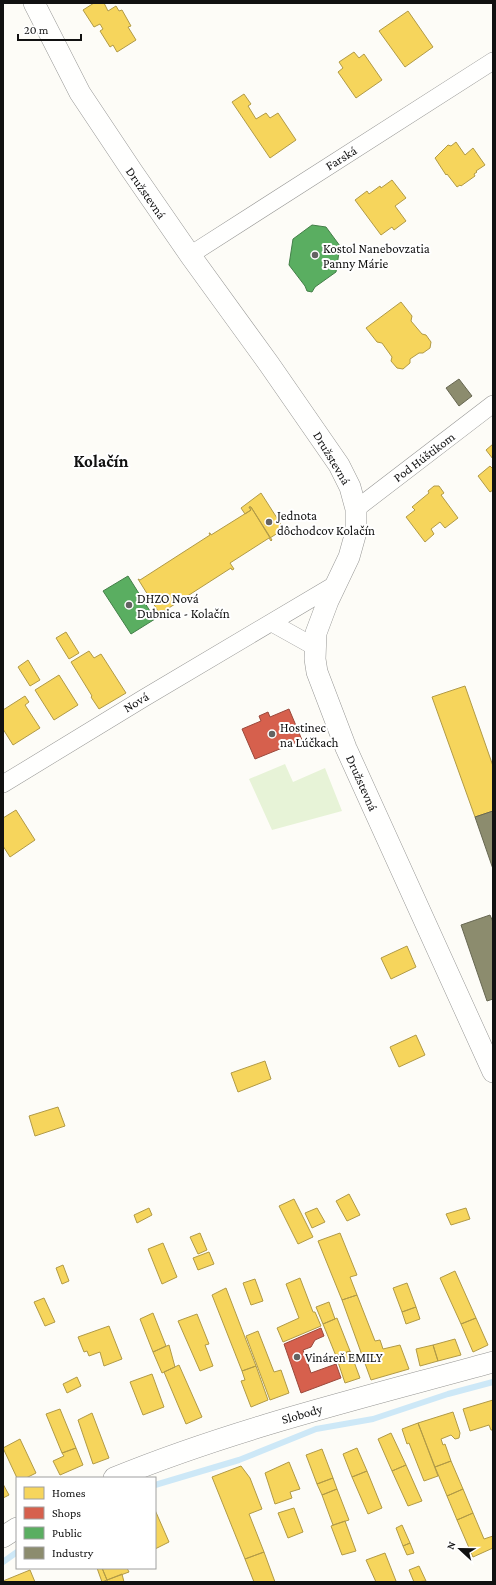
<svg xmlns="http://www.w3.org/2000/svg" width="496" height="1585" font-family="'Crimson Pro',serif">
  <rect width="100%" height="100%" fill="#fdfcf7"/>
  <path fill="#e7f3d7" d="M285 764 293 782 325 768 342 811 272 830 249 779Z"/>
  <path fill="#f6d55c" stroke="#b19a46" d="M94 3H104L108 11 116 6 119 11 122 10 131 26 128 27 136 40 117 52 113 45 110 47 100 31 103 29 100 24 94 27 83 10Z
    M408 11 433 47 405 67 379 31Z
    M354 52 359 58 364 54 382 80 356 98 338 72 343 68 339 62Z
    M244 94 251 104 248 106 256 119 266 113 270 118 278 113 296 140 270 158 232 102Z
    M456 142 465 155 473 148 485 165 476 171 477 172 474 174 475 176 461 186 460 185 457 187 447 174 446 175 435 158 448 145 451 146Z
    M392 180 406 198 395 206 406 221 394 230 392 227 381 235 355 200 367 191 369 194 380 186 381 188Z
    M401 302 412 316 411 321 422 334 426 335 431 342 430 348 423 353H419L410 359V363L403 369 397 368 391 361 392 357 382 343 377 342 366 328Z
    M493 444V459L486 450Z
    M490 466 493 469V490L490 492 478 476Z
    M434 486H439L444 493 441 495 458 518 445 528 440 522 431 529 434 534 425 542 406 517 415 510 412 507 429 493 428 491Z
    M261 493 284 529 270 538 251 507H249L251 510 245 514 241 508Z
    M249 507H251L272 540 271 541 269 538 230 563 234 569 232 570 231 568 161 613 162 615 161 616 138 579 140 580 210 535 209 533H210L211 535 251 510Z
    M66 632 79 653 69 659 56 638Z
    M89 651 94 658 101 654 126 693 99 709 91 697 92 696 71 662Z
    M28 660 40 680 30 686 18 667Z
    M59 675 78 705 54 720 35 690Z
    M465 686 493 766V811L475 817 432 697Z
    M25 696 29 702 25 705 40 728 13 745 3 729V710Z
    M16 810 35 840 10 857 3 846V818Z
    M407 946 416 967 391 979 381 958Z
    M416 1035 425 1055 399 1067 390 1047Z
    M265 1061 271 1079 238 1092 231 1073Z
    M58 1107 65 1126 35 1136 29 1116Z
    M349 1194 360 1215 347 1221 336 1201Z
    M294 1199 313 1237 298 1244 279 1206Z
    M149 1208 152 1215 137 1223 134 1215Z
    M317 1208 325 1222 312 1228 305 1213Z
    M466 1208 470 1219 451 1225 446 1214Z
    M200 1233 207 1250 198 1254 190 1237Z
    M340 1233 357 1275 350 1277 357 1295 342 1300 318 1241Z
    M163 1243 177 1277 162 1284 148 1249Z
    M209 1252 214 1264 198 1270 193 1258Z
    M63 1265 69 1281 62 1284 56 1268Z
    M455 1271 476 1318 461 1324 440 1278Z
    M300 1278 313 1312H315L321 1326 283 1342 277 1328 299 1318 286 1284Z
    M255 1279 263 1301 251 1305 243 1283Z
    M407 1283 416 1307 402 1312 393 1288Z
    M226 1288 256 1366 242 1371 212 1295Z
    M357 1295 375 1341 380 1340 383 1349 400 1345 409 1369 371 1380 342 1300Z
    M44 1298 55 1322 45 1326 34 1302Z
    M329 1302 335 1319 323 1324 316 1307Z
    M416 1307 420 1319 406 1324 402 1312Z
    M153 1313 166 1346 153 1352 140 1319Z
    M197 1314 209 1344 205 1345 213 1366 200 1371 178 1321Z
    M337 1318 350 1351 336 1356 323 1324Z
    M476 1318 488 1345 473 1352 461 1324Z
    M109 1326 122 1359 104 1366 100 1352 89 1356 87 1351 84 1352 78 1337Z
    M258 1331 274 1372 281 1370 289 1393 270 1400 246 1336Z
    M455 1339 461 1355 438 1361 433 1345Z
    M169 1345 175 1367 162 1373 153 1352Z
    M433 1345 438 1361 420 1366 416 1349Z
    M350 1351 360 1378 345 1383 336 1356Z
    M179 1365 202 1417 186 1424 164 1372Z
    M256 1366 268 1400 251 1407 241 1381 245 1380 242 1371Z
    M152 1374 164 1407 143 1415 130 1382Z
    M77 1377 81 1386 67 1393 63 1384Z
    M493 1400V1430H491L489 1425 470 1431 463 1409Z
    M60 1409 76 1448 62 1453 46 1414Z
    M453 1412 460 1433 459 1438 455 1439 451 1435 441 1439 443 1445 445 1444 451 1461 435 1467 418 1423Z
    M92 1413 109 1458 93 1464 78 1420Z
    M418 1423 438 1476 424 1481 409 1443 407 1444 402 1429Z
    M391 1433 406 1465 392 1471 378 1439Z
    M20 1439 36 1473 26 1478H17L3 1448Z
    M76 1448 83 1465 60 1475 53 1461 64 1456 62 1453Z
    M357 1448 367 1471 352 1477 343 1454Z
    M322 1449 333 1478 317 1484 306 1455Z
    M451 1461 463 1489 447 1496 435 1467Z
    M289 1462 300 1489 290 1492 292 1498 275 1504 265 1473Z
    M406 1465 422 1501 408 1506 392 1471Z
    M241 1466 250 1478 262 1509 249 1514 264 1552 245 1559 212 1477Z
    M367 1471 382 1508 368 1514 352 1477Z
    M333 1478 337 1489 322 1495 317 1484Z
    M3 1484 9 1495 3 1498Z
    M337 1489 349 1520 333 1525 322 1495Z
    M463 1489 473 1513 457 1520 447 1496Z
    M294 1508 303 1532 288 1538 278 1513Z
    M155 1510 169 1542 155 1549Z
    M473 1513 484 1539 493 1536V1548L473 1557 457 1520Z
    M345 1521 356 1551 342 1555 331 1526Z
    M402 1525 410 1543 403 1546 396 1528Z
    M410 1543 414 1553 407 1555 403 1546Z
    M264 1552 275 1582H254L245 1559Z
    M385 1553 396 1581 393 1582H376L366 1560Z
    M419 1566 426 1581 414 1582 409 1570Z
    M97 1568H102L107 1580 102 1582Z
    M102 1568H127L129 1572 107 1580Z
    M30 1570 35 1582H3V1581Z
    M122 1574 124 1582H107V1580Z"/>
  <path fill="#d6604d" stroke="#9b483b" d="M289 709 302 740 255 759 242 729 261 721 259 716 268 712 270 717Z
    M321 1328 324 1336 315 1340 311 1347 303 1350 311 1373 336 1364 341 1378 301 1393 284 1344Z"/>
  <path fill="#5aae61" stroke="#447f49" d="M312 225 326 227 340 246 336 272 315 287 312 292 307 291 305 286 289 265 293 239Z
    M128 576 155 619 131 634 103 591Z"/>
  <path fill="#8c8c6e" stroke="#676752" d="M459 379 472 396 459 406 446 388Z
    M493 811V869L475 817Z
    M490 915 493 922V999L487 1001 461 925Z"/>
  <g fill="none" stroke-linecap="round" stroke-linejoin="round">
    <path stroke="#cde8f7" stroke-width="6" d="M155 1485 239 1460 316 1429 373 1419 448 1394 493 1382
      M3 1562 17 1552"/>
    <g stroke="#979795" stroke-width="18">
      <path id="minor" d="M190 255 493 61
        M356 509 493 404
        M272 623 315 647
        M3 784 144 698 336 584"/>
    </g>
    <g stroke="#979795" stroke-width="22">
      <path id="tertiary" d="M34 3 80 93 132 171 190 255 269 364 339 465 350 487 356 509V532L349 557 328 601 316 633 315 659 317 672 346 748 493 1072
        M114 1478C236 1428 366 1397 493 1362
        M3 1537 17 1528"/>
    </g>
    <use href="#minor" stroke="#fffffe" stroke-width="17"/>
    <use href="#tertiary" stroke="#fffffe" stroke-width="21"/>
  </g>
  <g fill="#646362" stroke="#fff" stroke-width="1.5">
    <circle cx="315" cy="255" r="4"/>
    <circle cx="269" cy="522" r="4"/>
    <circle cx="129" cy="605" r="4"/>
    <circle cx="272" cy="734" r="4"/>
    <circle cx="297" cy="1357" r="4"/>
  </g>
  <g text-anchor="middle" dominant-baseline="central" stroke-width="4" stroke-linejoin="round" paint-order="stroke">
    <g font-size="13" fill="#111" stroke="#fff">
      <text transform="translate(341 158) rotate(-32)">Farská</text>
      <text transform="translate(146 193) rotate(55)">Družstevná</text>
      <text transform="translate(424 457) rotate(-37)">Pod Húštikom</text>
      <text transform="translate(332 458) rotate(59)">Družstevná</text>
      <text transform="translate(136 702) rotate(-31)">Nová</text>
      <text transform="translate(362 783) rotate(66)">Družstevná</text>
      <text transform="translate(302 1414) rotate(-16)">Slobody</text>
    </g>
    <g font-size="13" fill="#111" stroke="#fff" text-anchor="start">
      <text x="323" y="248">Kostol Nanebovzatia<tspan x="323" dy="15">Panny Márie</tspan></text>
      <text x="277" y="515">Jednota<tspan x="277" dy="15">dôchodcov Kolačín</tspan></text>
      <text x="137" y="598">DHZO Nová<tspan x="137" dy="15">Dubnica - Kolačín</tspan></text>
      <text x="280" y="727">Hostinec<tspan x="280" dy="15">na Lúčkach</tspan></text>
      <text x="305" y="1357">Vináreň EMILY</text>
    </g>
    <g font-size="17" font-weight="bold" fill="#111" stroke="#fff">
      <text x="101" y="461">Kolačín</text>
    </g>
  </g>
  <rect width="496" height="1585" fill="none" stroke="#111111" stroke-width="8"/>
  <rect x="16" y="1477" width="140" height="92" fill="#ffffff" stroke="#a0a0a0"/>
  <rect x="24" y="1487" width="20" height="12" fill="#f6d55c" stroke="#a0a0a0"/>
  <text x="52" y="1497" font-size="12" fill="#111111">Homes</text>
  <rect x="24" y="1507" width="20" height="12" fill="#d6604d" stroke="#a0a0a0"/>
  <text x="52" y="1517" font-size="12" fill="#111111">Shops</text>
  <rect x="24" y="1527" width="20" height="12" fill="#5aae61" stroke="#a0a0a0"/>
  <text x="52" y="1537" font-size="12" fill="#111111">Public</text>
  <rect x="24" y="1547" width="20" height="12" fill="#8c8c6e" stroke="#a0a0a0"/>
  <text x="52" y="1557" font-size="12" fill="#111111">Industry</text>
  <g transform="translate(460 1549) rotate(292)" stroke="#ffffff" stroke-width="3" paint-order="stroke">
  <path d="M0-3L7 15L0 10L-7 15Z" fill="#111111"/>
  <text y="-6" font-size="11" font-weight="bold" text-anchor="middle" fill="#111111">N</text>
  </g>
  <path d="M18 34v6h63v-6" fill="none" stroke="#111111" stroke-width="2"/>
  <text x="24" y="34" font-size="12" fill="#111111" stroke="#ffffff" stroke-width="3" paint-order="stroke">20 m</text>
</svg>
